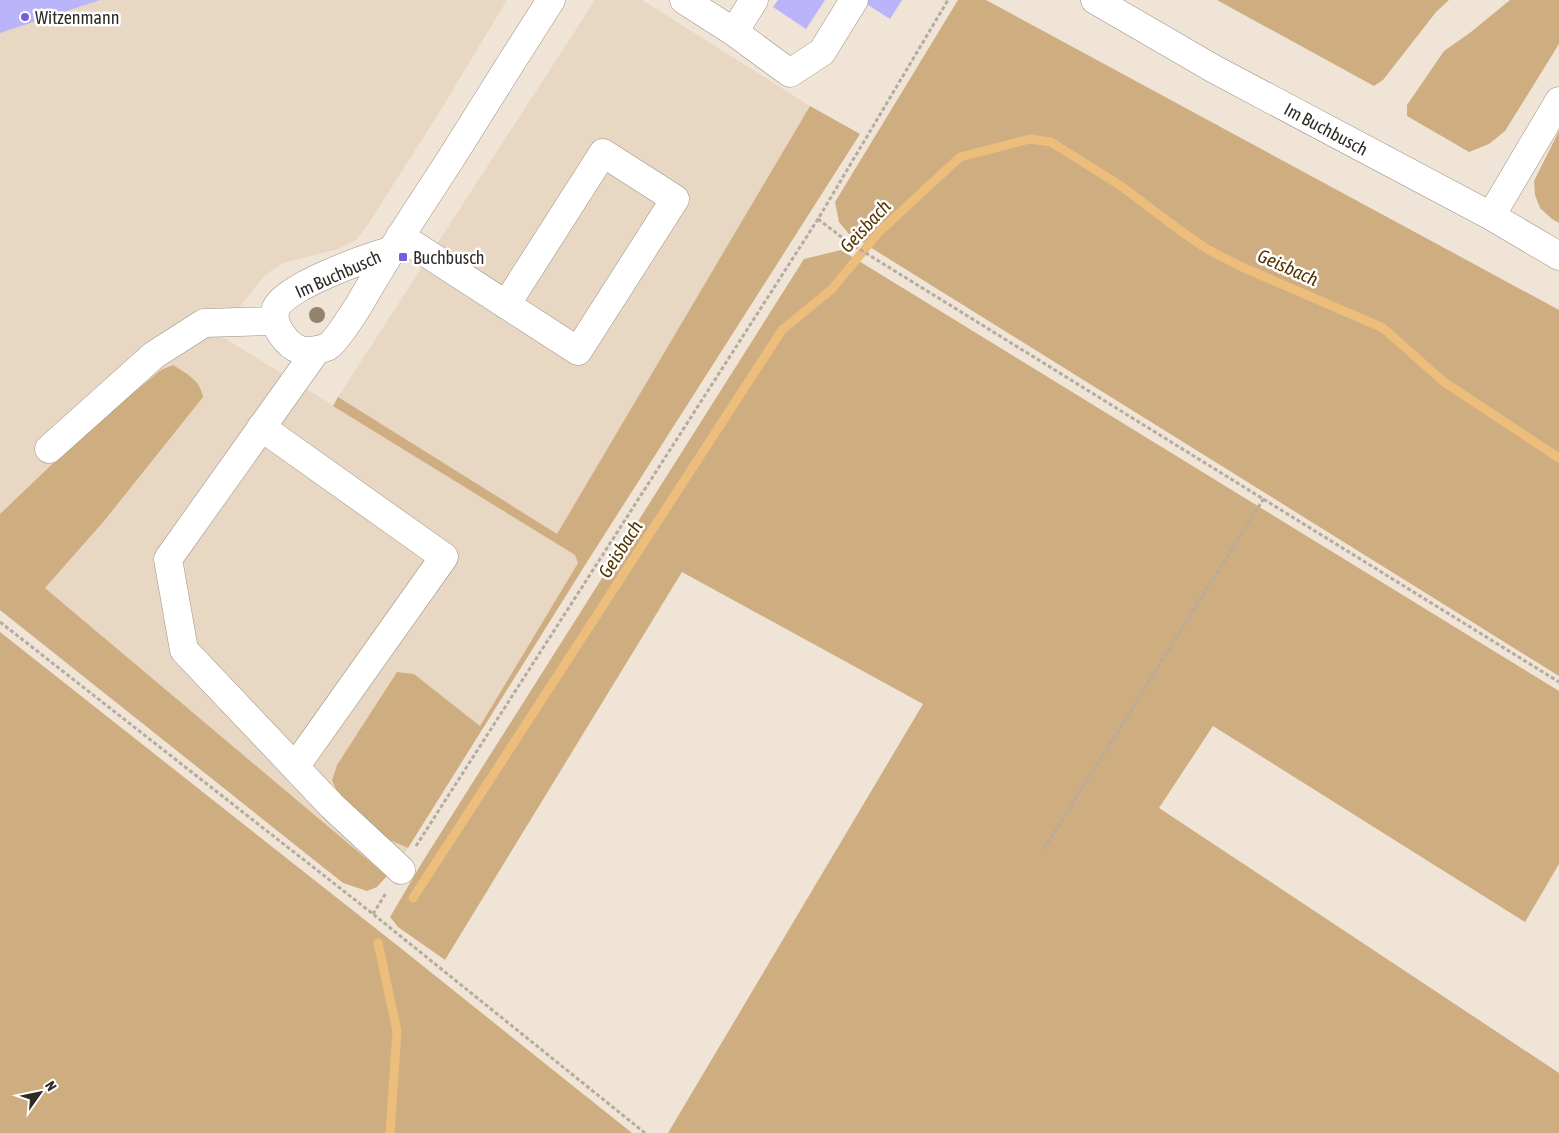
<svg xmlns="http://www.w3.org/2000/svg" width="1559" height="1133" font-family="'Asap Condensed',sans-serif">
  <rect width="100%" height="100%" fill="#efe4d5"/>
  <path fill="#e8d7c3" d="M0 0H507L442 108 367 226 356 240 338 249 283 263 265 275 218 334 575 555 578 563 480 726 414 674 397 672 337 765 332 780 376 834 408 848 387 876 45 588 104 521 0 580Z
    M595 0H642L810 106 557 535 338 397Z"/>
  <path fill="#cead81" d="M958 0H986L1559 310V676L849 234 839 222 835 202Z
    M1217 0H1449L1436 12 1383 80 1374 86Z
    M1510 0H1559V44L1505 131 1489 144 1469 152 1407 116V105L1444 51 1471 32Z
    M810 106 860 134 587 562 408 848 376 834 338 794 332 780 337 765 397 672 414 674 480 726 578 563 575 555 333 406 338 397 557 534Z
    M1559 131V223L1552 219 1540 208 1535 195 1534 181Z
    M841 250 1559 691V864L1525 922 1213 726 1159 808 1559 1073V1133H668L923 704 682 572 445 960 398 927 390 917 423 861 804 259Z
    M173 365C187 374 200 380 203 397L104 521 45 588 387 876 377 887 367 891 343 883 0 610V514L89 429 161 370Z
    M0 632 398 946 632 1133H0Z"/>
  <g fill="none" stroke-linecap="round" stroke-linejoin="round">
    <path stroke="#ecbd7b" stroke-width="9" d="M413 898 782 330 832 289 879 232 960 157 1030 139 1051 142 1121 186 1178 229 1207 249 1242 267 1383 328 1444 382 1559 458
      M378 943 397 1031 390 1133"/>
  </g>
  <path fill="#bbb4fb" d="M0 0H100L0 33Z
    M778 0H825L806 29 773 7Z
    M867 0H902L890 19 865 3Z"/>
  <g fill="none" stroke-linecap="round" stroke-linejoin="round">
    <g stroke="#9c9284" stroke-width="29">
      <path id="minor" d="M684 0 734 32 790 73 822 52 854 0
        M1095 0 1214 69 1491 216 1559 256
        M734 32 754 0
        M1491 216 1559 101
        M400 236 578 351 675 199 603 153 506 305
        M390 251C366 258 286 286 276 308 270 324 287 346 301 350 309 352 320 350 327 347 336 342 353 314 359 305 387 255 419 208 450 160 483 107 517 53 551 0
        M316 351 168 559 184 650 332 806 401 870
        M261 427 444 557 295 767
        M49 449 154 355 204 323 275 321"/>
    </g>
    <path stroke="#b5aca0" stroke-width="3" stroke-dasharray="4 2.5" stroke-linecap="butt" d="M818 219 848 242 1559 682
      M0 622 373 914 645 1133
      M416 846 818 219 948 0
      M1044 849 1264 498
      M373 914 386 893"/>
    <use href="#minor" stroke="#fff" stroke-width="28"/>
  </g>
  <circle fill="#94846d" cx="317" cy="315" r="8"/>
  <g fill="#765ed8" stroke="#fff" stroke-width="2">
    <circle cx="25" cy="17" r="5"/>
    <rect x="398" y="252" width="10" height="10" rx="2.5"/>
  </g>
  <g text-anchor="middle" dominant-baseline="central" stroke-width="5" stroke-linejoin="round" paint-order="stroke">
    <g font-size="18" fill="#2f2b25" stroke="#fff" text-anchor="start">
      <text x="35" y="17">Witzenmann</text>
      <text x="413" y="257">Buchbusch</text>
    </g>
    <g font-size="18" fill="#2f2b25" stroke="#fff">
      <text transform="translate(1326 129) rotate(28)">Im Buchbusch</text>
      <text transform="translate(338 274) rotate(-24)">Im Buchbusch</text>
    </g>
    <g font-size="19" font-style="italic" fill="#543500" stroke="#fff">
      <text transform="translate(865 226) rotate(-47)">Geisbach</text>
      <text transform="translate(1288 267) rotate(24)">Geisbach</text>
      <text transform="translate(620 549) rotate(-57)">Geisbach</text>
    </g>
  </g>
  <g transform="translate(40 1093) rotate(57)" stroke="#ffffff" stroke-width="4" paint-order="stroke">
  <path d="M0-4L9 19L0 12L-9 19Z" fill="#2f2b25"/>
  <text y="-8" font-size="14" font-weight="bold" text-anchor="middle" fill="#2f2b25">N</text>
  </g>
</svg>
